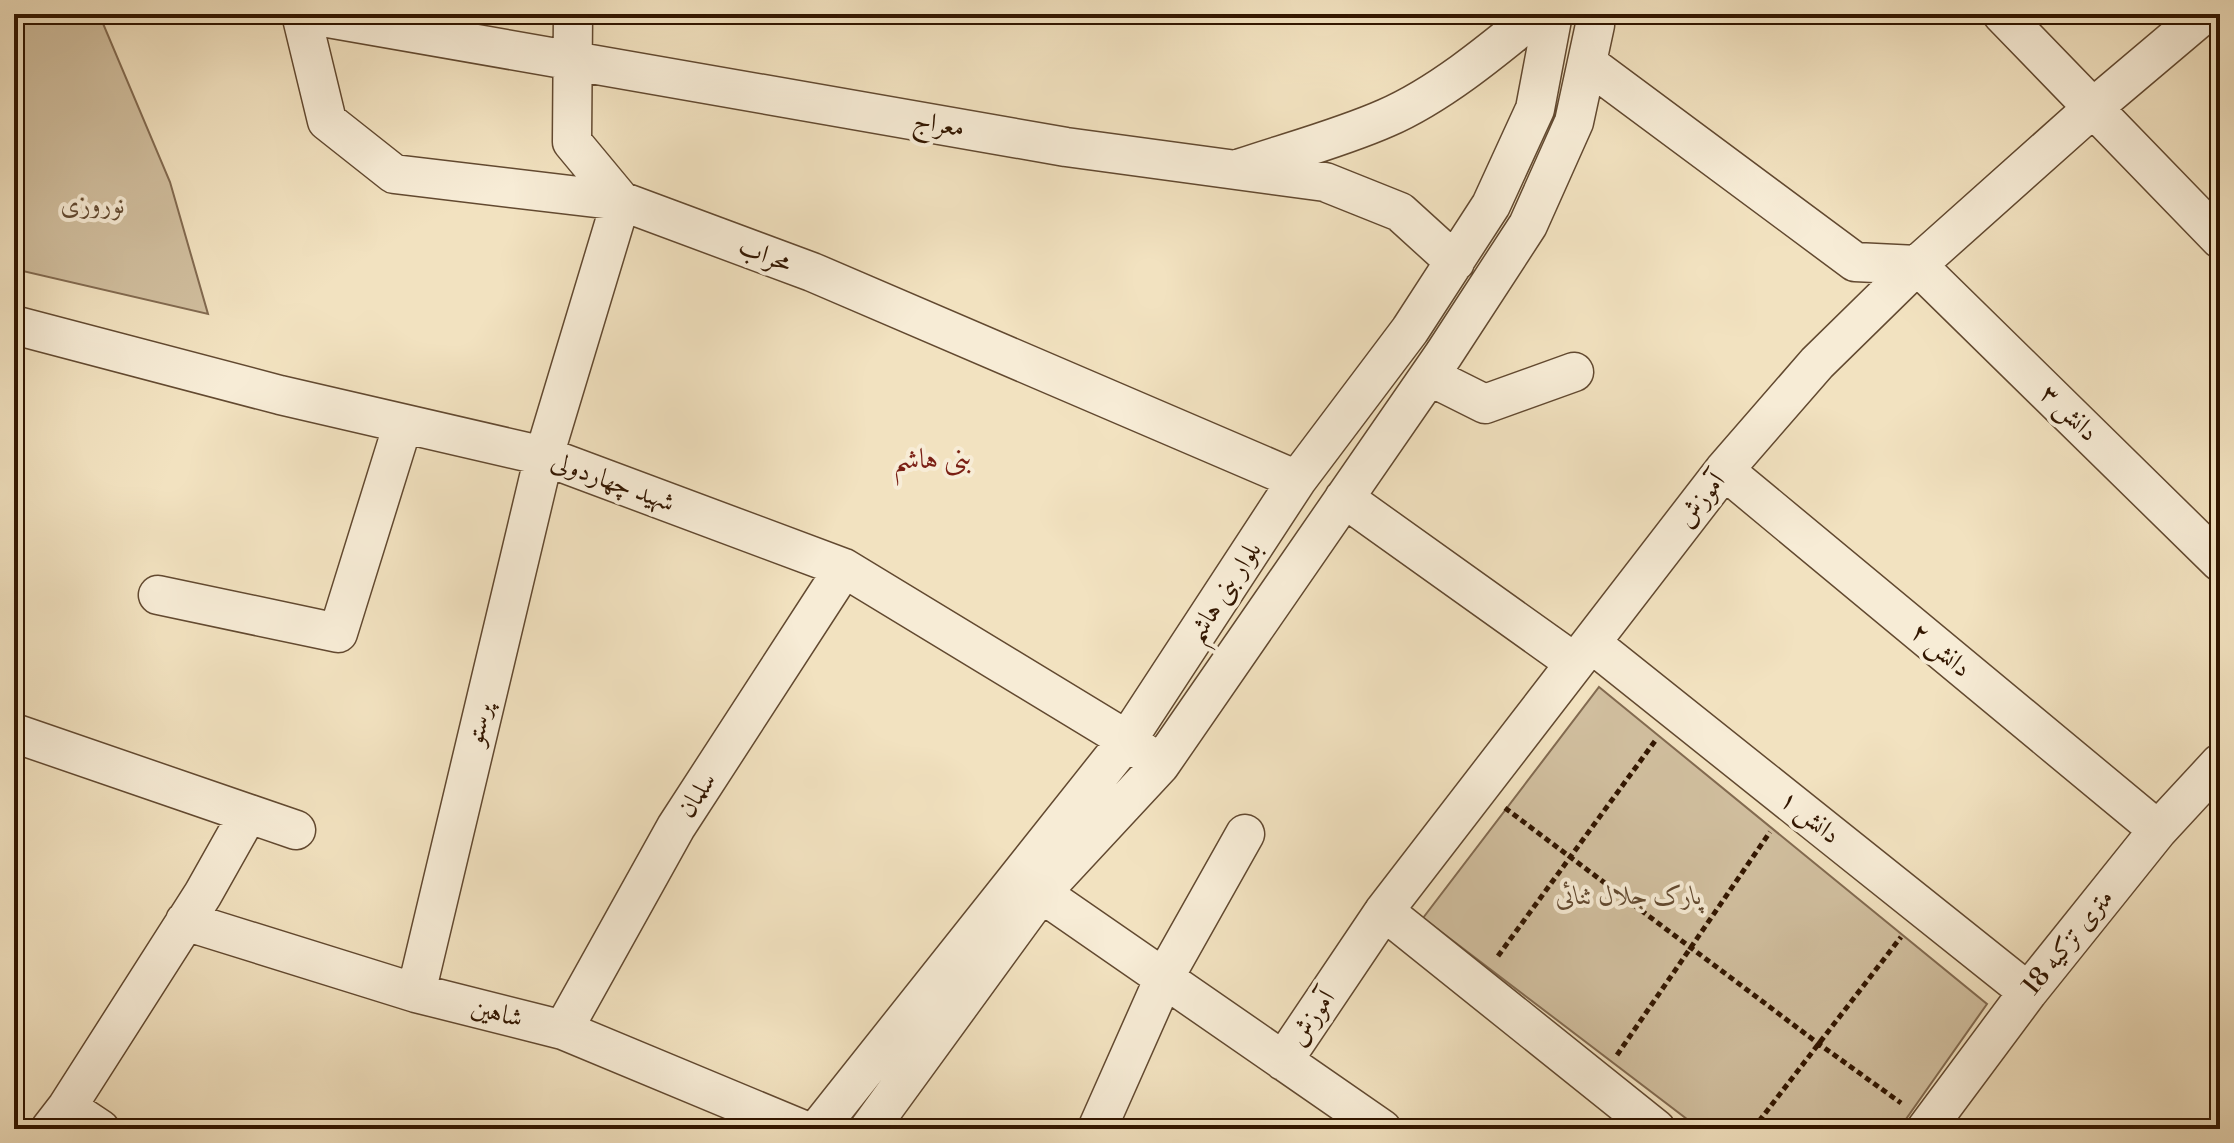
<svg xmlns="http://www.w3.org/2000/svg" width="2234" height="1143" font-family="'Libre Bodoni',Amiri,serif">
  <rect width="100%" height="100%" fill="#f2e2c0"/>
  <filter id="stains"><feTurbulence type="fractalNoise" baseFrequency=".0025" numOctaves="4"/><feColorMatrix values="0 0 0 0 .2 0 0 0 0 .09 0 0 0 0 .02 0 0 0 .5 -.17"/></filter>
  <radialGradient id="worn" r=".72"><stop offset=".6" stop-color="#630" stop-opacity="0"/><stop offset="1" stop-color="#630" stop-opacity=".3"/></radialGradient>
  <path fill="#d1bf9f" stroke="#826a50" stroke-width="2" d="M14 14H99L170 182 208 314 14 269Z
    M1599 687 1987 1004 1899 1129H1700L1423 918Z"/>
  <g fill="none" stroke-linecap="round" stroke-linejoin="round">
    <g stroke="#624930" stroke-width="41">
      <path id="minor" d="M301 14 327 121 394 174 621 201 812 272 1297 480
        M305 14 1066 147 1325 182 1400 212 1455 262
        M2002 14 2220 239
        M1587 63 1855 262 1917 265 2220 562
        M1241 168C1288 152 1341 138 1386 118 1439 95 1492 51 1537 14
        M14 325 280 395 544 456 844 568 1127 740 1146 754
        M1429 376 1485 404 1574 372
        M1724 470 2158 830
        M1344 498 1575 663
        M158 595 338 633 403 424
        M1591 643 2028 992
        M14 733 296 830
        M1041 893 1382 1129
        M1384 911 1656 1129
        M185 921 416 993 563 1030 801 1129
        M416 993 544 456 621 201 572 142 573 14
        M563 1030 676 827 844 568
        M1283 1061 1384 911 1724 470 1817 363 1917 265 2094 107 2204 14
        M67 1107 100 1129
        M50 1129 67 1107 203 894 248 814
        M818 1129 1127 740 1297 480 1410 330 1491 205 1535 109 1553 14
        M869 1129 1041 893 1160 765 1444 354 1528 225 1574 122 1595 25V14
        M1097 1129 1164 978 1245 834
        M1926 1129 2028 992 2158 830 2220 763"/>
    </g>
    <path stroke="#321600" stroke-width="5" stroke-dasharray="6 4" stroke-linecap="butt" d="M1505 808 1819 1044 1901 1103
      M1498 956 1655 741
      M1617 1055 1770 832
      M1753 1129 1901 937"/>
    <use href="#minor" stroke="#f7ecd6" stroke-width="38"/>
  </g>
  <g text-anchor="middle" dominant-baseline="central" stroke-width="8" stroke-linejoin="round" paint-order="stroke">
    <g font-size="26" fill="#321600" stroke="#f7ecd6">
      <text transform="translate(939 124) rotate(10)">معراج</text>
      <text transform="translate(765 255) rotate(21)">محراب</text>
      <text transform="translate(2069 413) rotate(44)">دانش ۳</text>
      <text transform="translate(613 482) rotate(20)">شهید چهاردولی</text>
      <text transform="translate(1701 500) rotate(-52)">آموزش</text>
      <text transform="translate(1224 592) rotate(-57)">بلوار بنی هاشم</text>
      <text transform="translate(1941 650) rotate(40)">دانش ۲</text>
      <text transform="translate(479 724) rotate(-76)">پرستو</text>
      <text transform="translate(697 795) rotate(-57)">سلمان</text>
      <text transform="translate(1810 817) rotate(39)">دانش ۱</text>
      <text transform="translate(2068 942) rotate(-51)">18 متری تزکیه</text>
      <text transform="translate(497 1013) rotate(14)">شاهین</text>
      <text transform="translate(1312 1018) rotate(-56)">آموزش</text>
    </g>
    <g font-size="26" font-style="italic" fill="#624930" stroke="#f7ecd6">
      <text x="93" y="205">نوروزی</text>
      <text x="1629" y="896">پارک جلال ثنائی</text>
    </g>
    <g font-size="28" fill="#7a1f14" stroke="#f7ecd6">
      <text x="933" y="459">بنی هاشم</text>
    </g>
  </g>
  <rect width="2234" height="1143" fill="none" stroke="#f2e2c0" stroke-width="48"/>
  <rect x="16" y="16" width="2202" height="1111" fill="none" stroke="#321600" stroke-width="4"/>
  <rect x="24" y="24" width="2186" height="1095" fill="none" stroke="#321600" stroke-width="2"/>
  <rect width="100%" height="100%" filter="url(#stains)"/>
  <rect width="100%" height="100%" fill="url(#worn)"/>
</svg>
